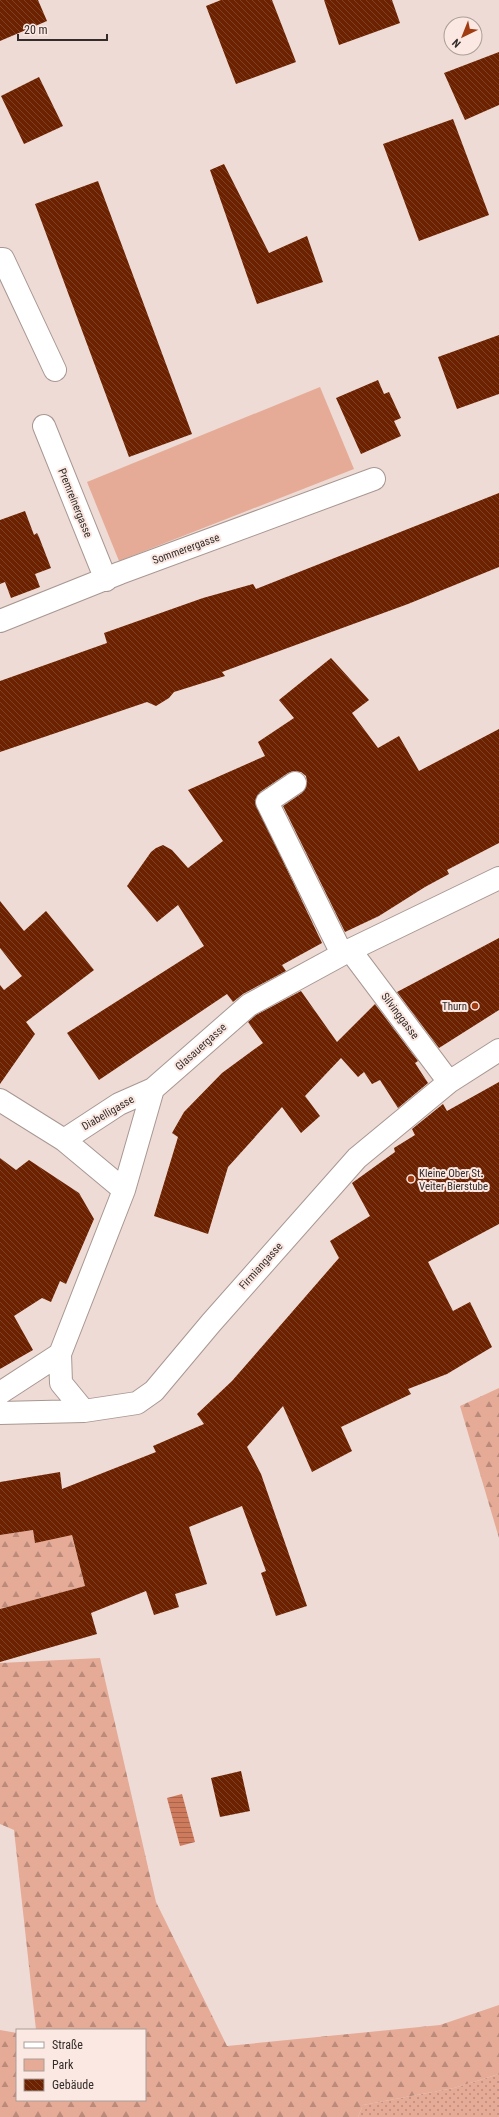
<svg xmlns="http://www.w3.org/2000/svg" width="499" height="2117" font-family="'Roboto Condensed',sans-serif">
  <defs>
    <pattern id="grass-dots" width="8" height="8" patternUnits="userSpaceOnUse"><rect width="8" height="8" fill="#e5ab97"/><path d="M2 2h.1M6 6h.1" fill="none" stroke="#ba8b7b" stroke-width="1.8" stroke-linecap="round"/></pattern>
    <pattern id="forest-firs" width="22" height="20" patternUnits="userSpaceOnUse"><rect width="22" height="20" fill="#e5ab97"/><path d="M5 1l3.5 6h-7zM16 11l3.5 6h-7z" fill="#ba8b7b"/></pattern>
    <pattern id="water-rules" width="6" height="5" patternUnits="userSpaceOnUse"><rect width="6" height="5" fill="#ce7a5c"/><path d="M0 2.5h6" fill="none" stroke="#a8644c"/></pattern>
    <pattern id="building-back-hatch" width="6" height="6" patternUnits="userSpaceOnUse"><rect width="6" height="6" fill="#6c2100"/><path d="M-1 5l2 2M0 0l6 6M5-1l2 2" fill="none" stroke="#7d4126"/></pattern>
  </defs>
  <rect width="100%" height="100%" fill="#eedbd5"/>
  <path fill="url(#grass-dots)" d="M499 2074V2117H358L363 2105 454 2088Z"/>
  <path fill="url(#forest-firs)" d="M499 1388V1538L460 1406Z
    M68 1520 85 1586 0 1609V1535L33 1530 35 1542Z
    M100 1658 156 1902 227 2046 440 2025 499 2005V2074L454 2088 363 2105 358 2117H0V2030L17 2033V2100H145V2030H36L14 1830 0 1824V1663Z"/>
  <path fill="#e5ab97" d="M320 387 354 469 119 561 87 482Z"/>
  <path fill="url(#water-rules)" d="M182 1794 195 1842 180 1846 167 1798Z"/>
  <path fill="url(#building-back-hatch)" d="M0 0H38L47 21 0 41Z
    M221 0H272L296 62 236 84 206 6Z
    M324 0H392L400 23 339 45Z
    M499 52V105L465 120 444 73Z
    M39 77 63 126 24 144 1 96Z
    M453 119 489 215 419 241 383 144Z
    M224 164 269 253 307 236 323 282 257 304 210 170Z
    M98 181 192 434 129 457 35 204Z
    M499 335V394L457 409 438 357Z
    M378 380 384 394 389 392 401 418 394 421 401 436 361 454 336 398Z
    M499 493V567L408 604 222 672 225 676 174 692 169 698 156 706 147 702 0 752V681L107 643 104 633 203 598 253 584 256 589Z
    M25 511 34 535 37 533 39 537 51 568 35 574 40 587 11 598 5 582 0 584V520Z
    M331 658 369 700 352 713 378 748 399 736 419 771 499 729V843L447 870 449 874 425 887 379 916 345 932 283 806 302 793 307 782 306 776 301 772 294 771 288 773 260 792 255 802 322 943 282 965 286 971 243 994 233 1002 227 994 99 1080 67 1033 204 946 178 905 157 922 127 886 151 852 156 848 163 845 172 850 188 868 223 841 188 790 265 756 258 742 294 718 279 700Z
    M0 901 24 931 46 911 94 970 26 1022 35 1034 0 1084V985L4 990 22 976 0 948Z
    M499 938V1010L439 1048 397 992Z
    M301 991 337 1042 375 1004 418 1061 415 1063 428 1083 398 1108 380 1080 372 1084 364 1072 358 1077 341 1058 305 1096 320 1116 301 1133 282 1107 228 1167 208 1234 154 1216 178 1137 172 1133 184 1112 222 1073 263 1043 248 1022 256 1015Z
    M499 1082V1224L428 1262 453 1311 470 1302 492 1347 447 1374 408 1389 411 1394 341 1427 352 1451 312 1472 283 1406 247 1447 261 1474 307 1606 276 1616 261 1573 266 1571 242 1506 189 1527 207 1584 175 1594 179 1607 154 1615 146 1591 91 1613 97 1634 0 1662V1609L85 1586 72 1535 35 1543 33 1530 0 1535V1482L60 1472 62 1489 156 1452 153 1446 204 1424 197 1414 232 1381 339 1258 330 1241 370 1216 352 1183 395 1152 394 1148 415 1135 412 1129 443 1104 447 1111Z
    M0 1158 16 1170 29 1160 79 1193 94 1219 66 1284 60 1281 51 1302 42 1298 14 1316 33 1350 0 1369Z
    M241 1771 250 1811 220 1817 211 1778Z"/>
  <g fill="none" stroke-linecap="round" stroke-linejoin="round">
    <g stroke="#a89791" stroke-width="24">
      <path id="minor" d="M0 259H3L55 370
        M44 426 106 580
        M0 621 120 573 374 479
        M295 783 267 802 342 954
        M350 950 449 1082
        M0 1100 64 1140 124 1190
        M64 1140 119 1104 153 1089
        M60 1354 61 1383 84 1411
        M0 1393 60 1354 124 1190 153 1089 249 1005 350 950 499 878
        M0 1413 84 1411 137 1403 154 1391 211 1323 357 1158 449 1082 499 1050"/>
    </g>
    <use href="#minor" stroke="#fff" stroke-width="22"/>
  </g>
  <g fill="#a13b10" stroke="#fbe8e2" stroke-width="1.5">
    <circle cx="475" cy="1006" r="4"/>
    <circle cx="411" cy="1179" r="4"/>
  </g>
  <g text-anchor="middle" dominant-baseline="central" stroke-width="4" stroke-linejoin="round" paint-order="stroke">
    <g font-size="11" fill="#332c2a" stroke="#fbe8e2">
      <text transform="translate(75 503) rotate(68)">Premreinergasse</text>
      <text transform="translate(186 549) rotate(-20)">Sommerergasse</text>
      <text transform="translate(400 1016) rotate(53)">Silvinggasse</text>
      <text transform="translate(201 1047) rotate(-42)">Glasauergasse</text>
      <text transform="translate(108 1113) rotate(-30)">Diabelligasse</text>
      <text transform="translate(261 1266) rotate(-48)">Firmiangasse</text>
    </g>
    <g font-size="11" fill="#332c2a" stroke="#fbe8e2" text-anchor="end">
      <text x="467" y="1006">Thurn</text>
      <text x="419" y="1173" text-anchor="start">Kleine Ober St.<tspan x="419" dy="13">Veiter Bierstube</tspan></text>
    </g>
  </g>
  <rect x="16" y="2029" width="130" height="72" fill="#fbe8e2" stroke="#ab9d98"/>
  <rect x="24" y="2042" width="20" height="6" fill="#ffffff" stroke="#ab9d98"/>
  <text x="52" y="2049" font-size="12" fill="#332c2a">Straße</text>
  <rect x="24" y="2059" width="20" height="12" fill="#e5ab97" stroke="#ab9d98"/>
  <text x="52" y="2069" font-size="12" fill="#332c2a">Park</text>
  <rect x="24" y="2079" width="20" height="12" fill="url(#building-back-hatch)" stroke="#ab9d98"/>
  <text x="52" y="2089" font-size="12" fill="#332c2a">Gebäude</text>
  <g transform="translate(463 36) rotate(223)"><circle r="19" fill="#fbe8e2" stroke="#ab9d98"/>
  <path d="M0-3L7 15L0 10L-7 15Z" fill="#a13b10"/>
  <text y="-6" font-size="11" font-weight="bold" text-anchor="middle" fill="#332c2a">N</text>
  </g>
  <path d="M18 34v6h89v-6" fill="none" stroke="#332c2a" stroke-width="2"/>
  <text x="24" y="34" font-size="12" fill="#332c2a" stroke="#fbe8e2" stroke-width="3" paint-order="stroke">20 m</text>
</svg>
